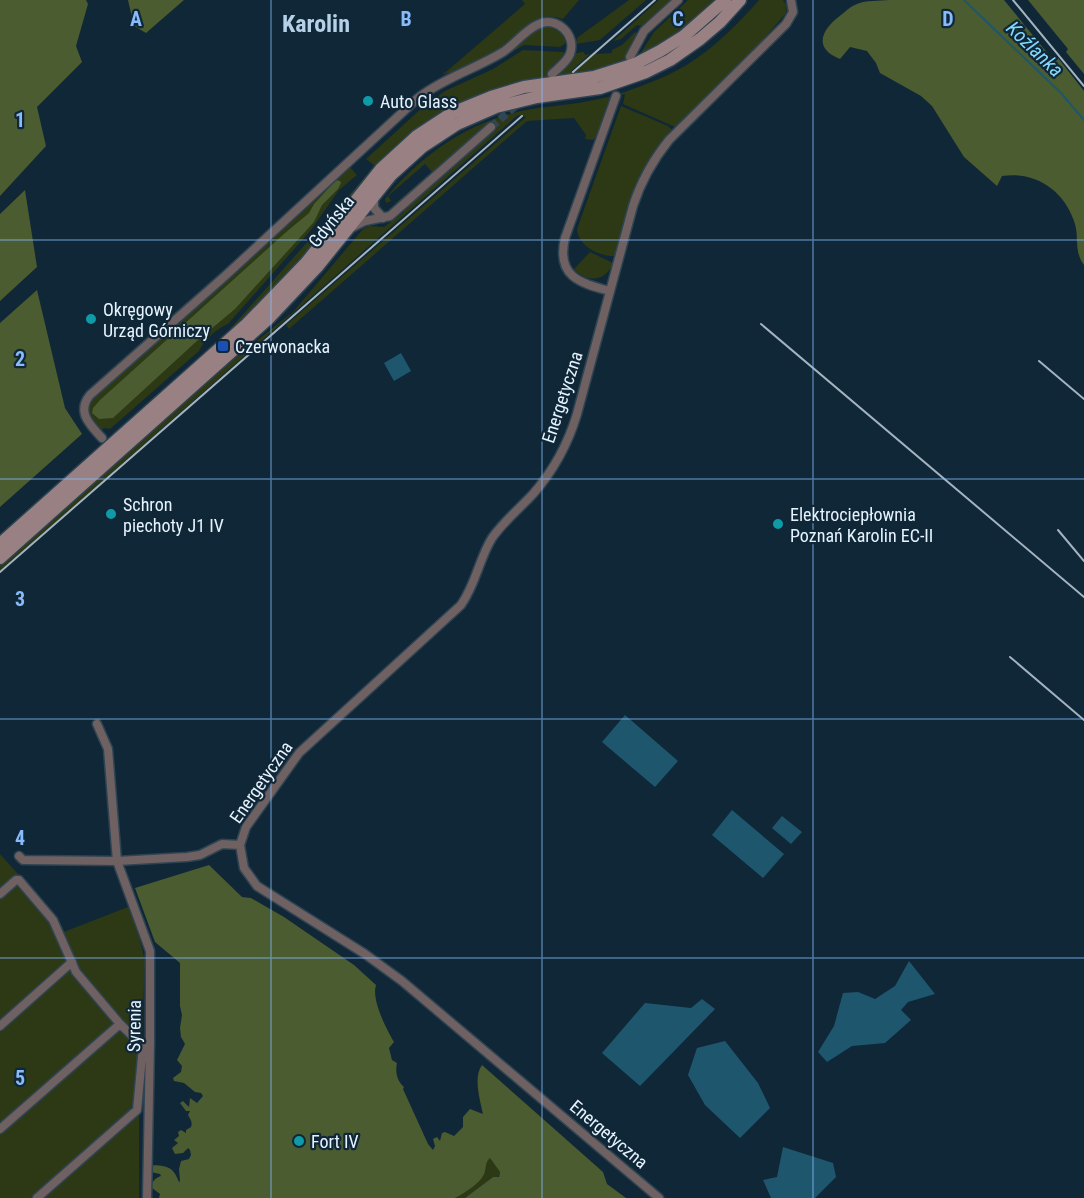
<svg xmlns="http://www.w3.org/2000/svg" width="1084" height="1198" font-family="'Roboto Condensed',sans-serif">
  <rect width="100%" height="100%" fill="#102737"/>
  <path fill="#2c3914" d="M522 0H579L563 19C555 17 548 15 540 18 529 21 519 34 510 41 495 55 463 72 442 74L447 71 525 4Z
    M629 0H646L600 40 576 44 577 38 581 35Z
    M659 0H671L642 26 637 25 621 39 613 41Z
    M688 0H718L676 36 642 55 604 70 542 80 406 138 384 159 291 271 246 318 229 330 375 166 366 159 423 107 445 91 493 69 523 50 563 52 565 54 547 72 556 75 571 62 576 53 584 52 585 55 590 54 571 71 574 72 595 54 612 53V50L622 45 635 32 637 33 625 58 640 54 654 32Z
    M759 0H783L787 6 786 13 754 50 675 127 623 104 625 94 610 98 596 137 593 140 585 139 586 135 574 118 527 121 289 329 286 325 526 117 518 115 0 571V564L222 368 293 312 363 229 369 226 384 227 404 212 396 203 432 172 425 164 388 196 391 201 386 203 385 199C419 157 464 125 517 112 541 106 565 106 589 101 613 97 637 88 659 79 700 62 730 33 759 0Z
    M542 27C554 26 564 30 566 43L560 47 524 45 491 64 443 87 420 103 361 155 419 102 443 86 497 60Z
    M621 106 668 126 672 130C636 170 629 205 615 256 600 257 578 246 577 229Z
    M349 166 357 175 339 190 311 230 228 324C216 329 205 339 199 351L110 429 104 428 101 431C91 421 85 415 90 401L220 285Z
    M590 252 613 263C606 282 586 283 574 269Z
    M0 854 51 911 61 933 128 907 138 932 145 961 139 1115V1198H0Z
    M490 1158 500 1172 498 1178 493 1177 465 1198H455C469 1191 486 1179 486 1162Z"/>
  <path fill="#4a5c30" d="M0 0H86L88 4 76 46 82 62 37 107 46 146 0 196Z
    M128 0H184L146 33 134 26Z
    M889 0H1004L1054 61 1058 58 1084 91V265C1073 250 1080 237 1074 221 1063 189 1034 171 1002 176L997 186 964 157 932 106 921 96 880 73 876 63 867 51 850 47 840 59C812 48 822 29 841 15 846 11 851 6 857 4 866 0 879 1 889 0Z
    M1028 0H1084V74L1066 52 1068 49Z
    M336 180 340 181 341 183 338 189 322 205 314 222 235 309 198 340 113 418 99 419 92 413 93 408 100 400 285 233 309 213 314 204Z
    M25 190 37 267 0 301V214Z
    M37 290 65 408 82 434 0 507V323Z
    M209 865 242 897 251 898 284 917 354 965 376 985C371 1000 387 1030 394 1042L389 1048 392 1060 397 1063C395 1072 397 1081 404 1087L403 1089 428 1144 433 1150 435 1146 433 1139 437 1137 440 1141 442 1133 445 1132 454 1136 463 1127V1117L470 1109 483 1114C480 1100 473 1077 482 1065L603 1172 607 1184 626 1198H465L493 1177H499L500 1172 490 1158C484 1163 487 1170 483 1176 480 1183 462 1195 455 1198H159L160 1194 152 1188C151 1182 155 1178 161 1176L160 1174 151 1172V1165C167 1166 173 1166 179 1182L180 1181 179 1169 181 1161 189 1159 191 1155 190 1150 188 1148 183 1153 175 1154 172 1148 178 1143 174 1140 179 1136 178 1132 181 1130 186 1133V1130L191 1127C193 1122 190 1119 188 1115L190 1111H186L180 1103 183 1101 189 1107 190 1098 197 1103 203 1096 201 1093 195 1092 184 1083 174 1081 173 1078 181 1072 182 1066 177 1060 185 1044 181 1037 180 1028 182 1015 180 1006V963L155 942 135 888Z"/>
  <path fill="#1e576d" d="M401 353 411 371 394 381 384 363Z
    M625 715 678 761 655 787 602 742Z
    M732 810 784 854 763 878 712 835Z
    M782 816 802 832 791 844 772 828Z
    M909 961 935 994 908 1002 901 1010 911 1020 885 1043 852 1046 827 1062 818 1052 834 1026 843 993 858 992 875 999 895 986Z
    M702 999 715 1009 640 1086 602 1053 645 1003 691 1008Z
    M725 1041 758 1083 770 1108 740 1138 705 1105 688 1075 697 1048Z
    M783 1147 833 1163 836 1177 815 1198H771L763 1180 777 1177Z"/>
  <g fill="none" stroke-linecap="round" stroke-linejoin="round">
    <path stroke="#1e576d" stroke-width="2" d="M964 0 1061 93 1084 120"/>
    <path stroke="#304655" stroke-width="8" stroke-dasharray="8 4" stroke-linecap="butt" d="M491 127 520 102"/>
    <g stroke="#2e4453" stroke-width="11">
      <path id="minor" d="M630 57 644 31 678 0
        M374 196V208L383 218
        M351 228 365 221 390 216 491 127
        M610 291C579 283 556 276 565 238L616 96
        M102 438C90 425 76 412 90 395L225 276 418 98C444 78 475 69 503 52 515 44 526 29 539 24 557 16 577 35 570 54 567 62 558 68 552 74
        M97 724 108 749 117 861 150 951V1044L147 1198
        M19 856 23 860 117 861 187 857 200 855 222 844 240 845
        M0 894 16 880H19L53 920 76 972 120 1024 143 1046 137 1110 37 1198
        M0 1026 72 962
        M0 1129 120 1024
        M659 1198 402 981 365 954 257 886 244 868 240 845 246 827 299 753 461 605C476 584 479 559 492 538 504 521 519 509 533 494 554 470 568 444 577 414L633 206C641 181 653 160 669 140L786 24 793 12 791 0"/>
    </g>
    <g stroke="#2e4453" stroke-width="15">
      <path id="secondary" d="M0 544 247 324 306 263 381 169 417 136 452 113 491 97 524 87 594 77 635 64 660 51 684 36 725 0
        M0 558 269 318 317 267 391 175 422 147 457 124 496 107 537 97 600 88 646 72 670 60 700 39 720 22 740 0"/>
    </g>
    <use href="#minor" stroke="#6f6061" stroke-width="8"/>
    <use href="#secondary" stroke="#998183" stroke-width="12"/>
    <path stroke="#a3b3c0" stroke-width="2" d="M1013 0 1084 86
      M573 72 655 0
      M761 324 1084 597
      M1039 361 1084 399
      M1058 530 1084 561
      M0 572 522 116
      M1010 657 1084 720"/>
  </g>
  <path fill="none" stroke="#87bbfb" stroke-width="1.5" stroke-opacity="0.55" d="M271 0V1198M542 0V1198M813 0V1198M0 240H1084M0 479H1084M0 719H1084M0 958H1084"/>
  <g fill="#0f9aa8" stroke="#102737" stroke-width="2">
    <circle cx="368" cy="101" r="6"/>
    <circle cx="91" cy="319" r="6"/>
    <circle cx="111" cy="514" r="6"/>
    <circle cx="778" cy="524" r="6"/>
    <circle cx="299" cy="1141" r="6"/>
  </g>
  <rect fill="#1a4fb4" stroke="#102737" stroke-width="2" x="217" y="340" width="12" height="12" rx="3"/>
  <g text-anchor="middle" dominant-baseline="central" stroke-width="4.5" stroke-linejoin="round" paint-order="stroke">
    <g font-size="18" fill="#e6f3ff" stroke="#102737" text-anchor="start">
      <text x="380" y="101">Auto Glass</text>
      <text x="103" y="309">Okręgowy<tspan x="103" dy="21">Urząd Górniczy</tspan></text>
      <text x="235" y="346">Czerwonacka</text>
      <text x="123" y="504">Schron<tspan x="123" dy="21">piechoty J1 IV</tspan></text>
      <text x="790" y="514">Elektrociepłownia<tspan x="790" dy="21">Poznań Karolin EC-II</tspan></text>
      <text x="311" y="1141">Fort IV</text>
    </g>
    <g font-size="18" fill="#e6f3ff" stroke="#102737">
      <text transform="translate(331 221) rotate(-51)">Gdyńska</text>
      <text transform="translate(562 397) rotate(-72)">Energetyczna</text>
      <text transform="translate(261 782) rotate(-55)">Energetyczna</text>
      <text transform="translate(134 1026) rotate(-89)">Syrenia</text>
      <text transform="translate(609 1134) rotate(40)">Energetyczna</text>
    </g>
    <g font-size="20" font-style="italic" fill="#81d8fd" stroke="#102737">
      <text transform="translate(1035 49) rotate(44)">Koźlanka</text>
    </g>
    <g font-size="24" font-weight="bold" fill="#b6d1e7" stroke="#102737">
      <text x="316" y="24">Karolin</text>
    </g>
  </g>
  <g font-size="20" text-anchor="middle" font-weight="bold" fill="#87bbfb" stroke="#102737" stroke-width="4.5" stroke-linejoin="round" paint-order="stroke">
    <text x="136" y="26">A</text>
    <text x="406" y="26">B</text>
    <text x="678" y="26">C</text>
    <text x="948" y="26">D</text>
    <text x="20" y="127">1</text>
    <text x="20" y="366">2</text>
    <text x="20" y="606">3</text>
    <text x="20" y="845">4</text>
    <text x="20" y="1085">5</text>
  </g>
</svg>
